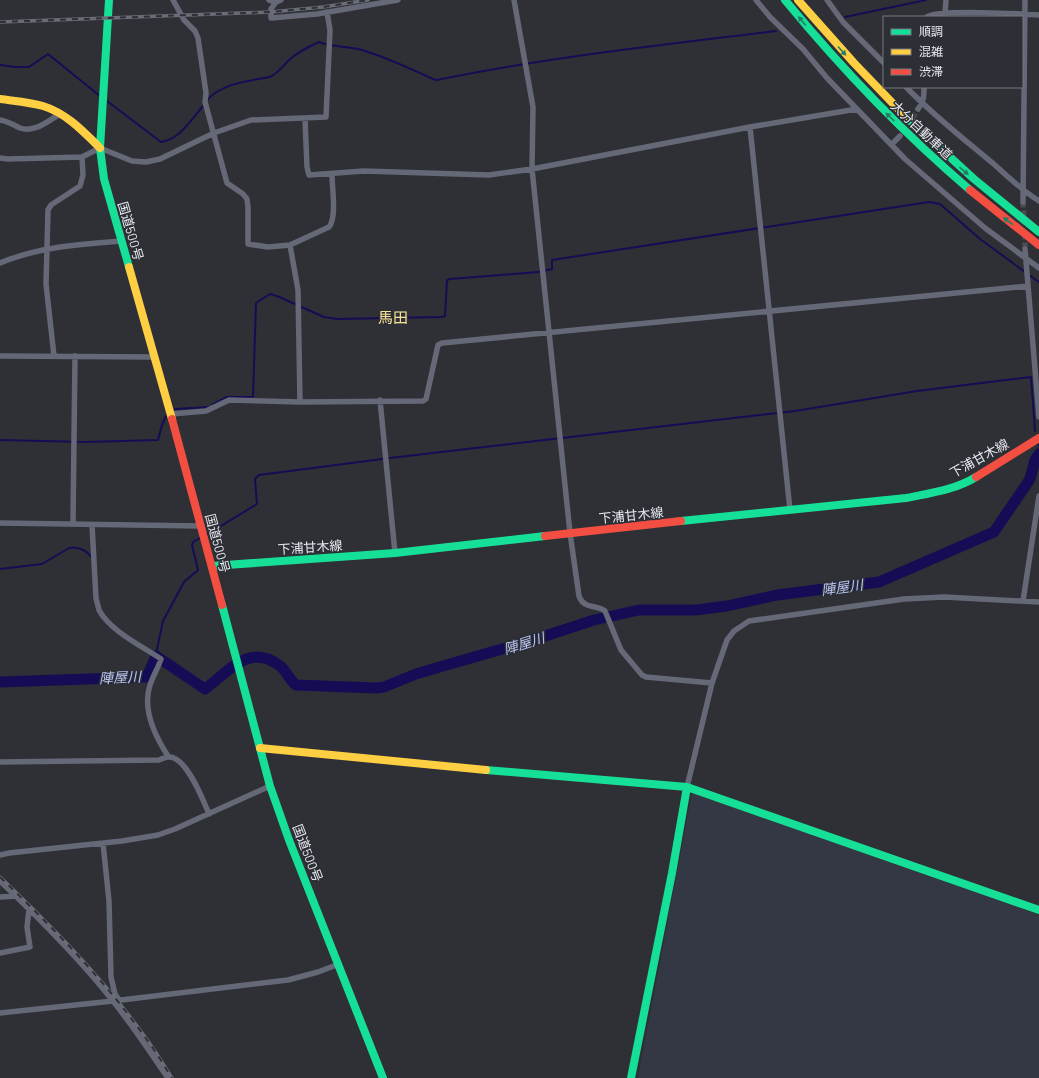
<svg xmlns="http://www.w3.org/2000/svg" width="1039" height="1078" font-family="Barlow,'Noto Sans JP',sans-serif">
  <rect width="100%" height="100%" fill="#2f3035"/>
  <path fill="#343844" d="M692 793 1039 915V1078H638Z"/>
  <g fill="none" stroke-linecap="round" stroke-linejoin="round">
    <path stroke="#140d55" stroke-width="2" d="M845 17 926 0
      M0 65 15 67H29L48 54 100 96
      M107 101 161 142C180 140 192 118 204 105
      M206 101C222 83 248 81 270 77 278 73 283 66 289 60 298 52 308 47 319 42 331 47 345 46 358 49 385 56 408 68 433 79L437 80C549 57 663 45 776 31
      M1029 275 1039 282
      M212 405 227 397H253L256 303 270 294 277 296 324 317 337 319 442 317 445 316 447 280 450 279 538 272 552 269V260L929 202 940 204 980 239 1025 272
      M175 409 208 407
      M0 440 85 442 158 440 162 425 166 416
      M1039 445V446
      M206 535 257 504 255 479 259 475 390 458 795 411 917 391 1031 377 1035 431
      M0 569 42 564 69 548C77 546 87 550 92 558
      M156 654 163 621 184 582 198 570 192 545 193 542 200 538"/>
    <path stroke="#140d55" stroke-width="11" d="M0 682 147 677 156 656 205 689C228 672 250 642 280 666 287 671 289 680 296 685L376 688 384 687 416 674 443 666 530 641 594 620 639 610H696L727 606 777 595 879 582 994 532 1030 479 1035 460 1039 454"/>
    <path stroke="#4a4c51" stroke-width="5.5" stroke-dasharray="5.5 3" stroke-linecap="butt" d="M903 132 918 109
      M1023 202 1024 219
      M1025 234V249"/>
    <path stroke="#656877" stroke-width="5.5" d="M173 0 184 20 195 31 198 38 206 93 205 102 227 183 243 194 247 199 248 207V244L268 247 290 245 329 227C337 217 332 188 332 175
      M269 0 276 2 281 0
      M514 0 533 107 532 169 570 533 579 596C584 610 596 604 605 611L621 650 642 675 646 677 712 683
      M756 0 770 17 803 49 827 78 905 159 985 228 1039 268
      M827 0 843 22 884 63
      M276 2 271 9V18L317 14 398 0
      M945 13 946 0
      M927 17C935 9 1023 14 1039 15
      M906 87C934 116 965 140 996 166 1010 179 1023 191 1039 201
      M918 109C924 102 924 96 924 87
      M305 119 307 167 309 175 364 171 489 175 532 169 750 127 857 109
      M0 120C7 121 14 125 20 128 35 133 48 121 60 114
      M750 127 790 510
      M892 144 900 136
      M0 158 8 159 82 157 100 148 132 161 146 162 160 159 214 133 251 120 326 117 330 30 327 12
      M1023 202 1025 0
      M290 245 298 290 300 402
      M1025 249 1039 417
      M0 263C38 247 81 244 121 241
      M0 356 155 357
      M54 356 46 284 48 210 51 205 80 186 83 175 82 157
      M380 400 395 553
      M171 414 206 411 229 400 300 402 423 401 426 399 438 345 442 343 1028 286
      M0 523 201 526
      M73 524 75 356
      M92 525 96 598C97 602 98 606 99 610 110 631 142 646 161 659 158 668 153 676 150 685 142 709 155 736 168 756
      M1023 601 1039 496
      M0 762 159 760C162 759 165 757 168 757 186 755 203 800 209 814
      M687 787 712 683 727 640 734 631 749 621 904 599 944 597 1039 602
      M103 843 109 901 111 977 115 994 119 1000
      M0 855 9 853 122 841 158 835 175 829 270 786
      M0 881C40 919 79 958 113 1001 133 1026 150 1052 168 1078
      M0 897 16 896
      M0 953 30 947 27 927 29 909
      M0 1013 113 1001 288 980 318 972 339 964"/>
    <path stroke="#16e098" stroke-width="8" d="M109 0 100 148 104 179 129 267
      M785 0C841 68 902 132 970 190
      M905 116 974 179 1039 232
      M681 521 906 498C930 493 955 490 976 477
      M212 566 395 553 545 536
      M222 605 270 786 289 840 383 1078
      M486 770 687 787 1039 910
      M631 1078 672 873 687 787"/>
    <path stroke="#ffcf43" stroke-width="8" d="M798 0 854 63 905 116
      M0 99C14 101 29 102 43 106 66 113 83 131 100 148
      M129 267 172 419
      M260 748 486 770"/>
    <path stroke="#f24e42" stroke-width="8" d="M970 190 1039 245
      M172 419 222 605
      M976 477 1039 438
      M545 536 681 521"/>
    <g stroke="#6a6c76" stroke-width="3.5">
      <path id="rail" d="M0 22 271 12 323 7 368 0
        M0 877C52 927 103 978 145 1037 155 1050 163 1064 172 1078"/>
    </g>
    <use href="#rail" stroke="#2d2f37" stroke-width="2" stroke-dasharray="6" stroke-linecap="butt"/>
  </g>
  <defs><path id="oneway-solid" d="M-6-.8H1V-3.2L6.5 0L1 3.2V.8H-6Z"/></defs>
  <g fill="#237f63">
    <use href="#oneway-solid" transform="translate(802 21) rotate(-130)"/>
    <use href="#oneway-solid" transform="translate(842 51) rotate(48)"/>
    <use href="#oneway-solid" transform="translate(890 117) rotate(-136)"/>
    <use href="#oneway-solid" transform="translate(964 171) rotate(41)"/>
    <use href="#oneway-solid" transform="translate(1008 221) rotate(-142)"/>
  </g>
  <g text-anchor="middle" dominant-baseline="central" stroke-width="3" stroke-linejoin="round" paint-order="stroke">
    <g font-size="13" fill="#e6e8ed" stroke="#2d2f37">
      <text transform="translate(922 130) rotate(43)">大分自動車道</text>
      <text transform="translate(131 231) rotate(74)">国道500号</text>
      <text transform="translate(979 458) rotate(-29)">下浦甘木線</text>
      <text transform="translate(631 515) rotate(-6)">下浦甘木線</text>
      <text transform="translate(218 543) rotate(75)">国道500号</text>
      <text transform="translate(310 547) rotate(-4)">下浦甘木線</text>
      <text transform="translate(308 853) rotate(69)">国道500号</text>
    </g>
    <g font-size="14" font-style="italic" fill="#b9c5f1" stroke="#2d2f37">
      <text transform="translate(842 587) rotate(-8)">陣屋川</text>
      <text transform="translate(524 643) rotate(-17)">陣屋川</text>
      <text transform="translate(120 677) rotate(-3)">陣屋川</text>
    </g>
    <g font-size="15" fill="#f9e295" stroke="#2d2f37">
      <text x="393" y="317">馬田</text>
    </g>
  </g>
  <rect x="883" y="16" width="140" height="72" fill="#2d2f37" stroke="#777980"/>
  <rect x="891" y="29" width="20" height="6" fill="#16e098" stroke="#777980"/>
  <text x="919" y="36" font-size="12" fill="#e6e8ed">順調</text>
  <rect x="891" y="49" width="20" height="6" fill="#ffcf43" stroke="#777980"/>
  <text x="919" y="56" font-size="12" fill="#e6e8ed">混雑</text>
  <rect x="891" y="69" width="20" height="6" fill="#f24e42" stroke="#777980"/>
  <text x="919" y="76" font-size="12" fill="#e6e8ed">渋滞</text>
</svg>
